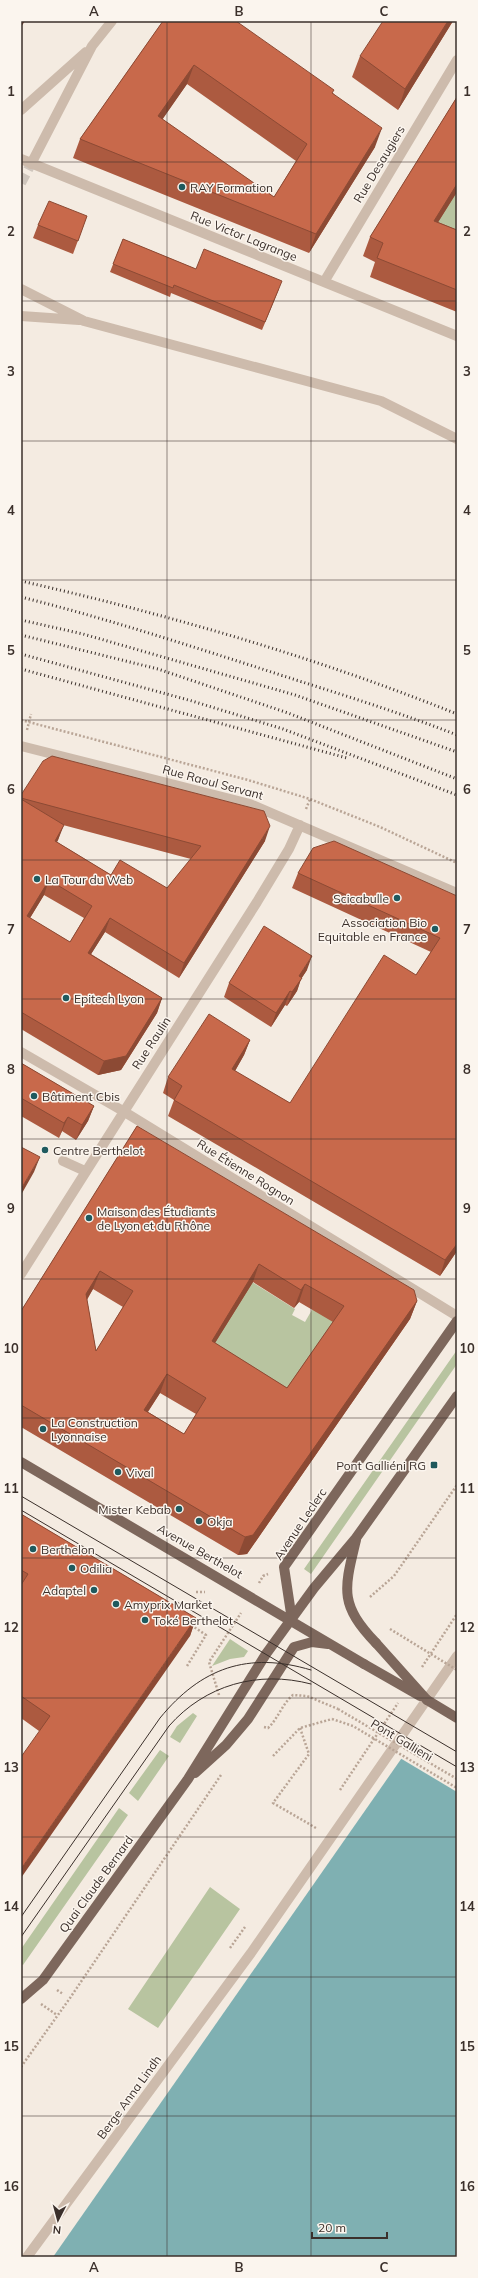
<svg xmlns="http://www.w3.org/2000/svg" width="478" height="2278" font-family="Mulish,sans-serif">
  <rect width="100%" height="100%" fill="#f4ebe1"/>
  <path fill="#b8c4a0" d="M408 183 447 207 457 192V252Z
    M252 1282 295 1309 292 1315 305 1322 317 1301 343 1317 280 1407 205 1359Z
    M457 1350V1364L311 1574 304 1569Z
    M230 1639 248 1651 244 1657 230 1659 212 1666Z
    M193 1713 197 1716 180 1743 170 1737 177 1726Z
    M160 1750 169 1756 138 1801 129 1793Z
    M119 1808 128 1815 23 1965 21 1964V1949Z
    M210 1887 240 1909 158 2028 128 2009Z"/>
  <path fill="#7fb0b2" d="M457 1679V2257H53Z"/>
  <path fill="#f4ebe1" d="M457 1677V1792L400 1758Z"/>
  <g fill="none" stroke-linecap="round" stroke-linejoin="round">
    <path stroke="#cfc6bd" stroke-width="10" stroke-dasharray="10 5" stroke-linecap="butt" d="M21 183 31 164"/>
    <path stroke="#b9a596" stroke-width="2.5" stroke-dasharray="2 2" stroke-linecap="butt" d="M21 720 248 780 310 799 380 827 457 863
      M27 730 31 714
      M306 809 310 799
      M259 1583 263 1576 268 1574
      M196 1592H205
      M370 1597 394 1576 457 1485
      M187 1666 206 1635 191 1625
      M422 1667 457 1614
      M219 1695 209 1662 241 1613
      M264 1727 268 1728C278 1719 282 1704 293 1695L307 1696 338 1709
      M300 1728 309 1754 273 1803 316 1828
      M273 1756 300 1728 332 1719
      M340 1790 398 1703
      M230 1948 245 1927
      M57 1990 63 1994
      M41 2004 57 2015
      M21 2067 70 1998 221 1775"/>
    <path stroke="#cdbbac" stroke-width="10" d="M21 110 86 52
      M21 159 457 336
      M31 164 92 46 112 21
      M324 282 457 60
      M21 289 84 321 381 401 457 439
      M21 316 79 320
      M21 746 250 804 457 893
      M21 1052 123 1111 457 1316
      M63 1161 85 1171
      M21 1274 257 902 289 849 300 825
      M27 2257 251 1953 457 1656"/>
    <path stroke="#7d675c" stroke-width="10" d="M21 1462 364 1664
      M356 1540C344 1590 339 1604 376 1643
      M292 1620 284 1567 457 1321
      M427 1700 457 1718
      M195 1773 226 1745 248 1719 294 1647 312 1642 328 1644
      M21 1999 43 1980 188 1779 266 1654 314 1588 356 1538 457 1396"/>
    <path stroke="#3b302b" stroke-width="1" d="M21 1496 457 1752
      M21 1510 457 1767
      M21 1917 160 1718C201 1668 248 1651 311 1670
      M21 1937 169 1726C205 1685 258 1670 311 1684"/>
    <path stroke="#3b302b" stroke-width="3" stroke-dasharray="1 3" stroke-linecap="butt" d="M21 581C170 615 315 657 457 714
      M21 597C101 617 178 642 256 667 323 689 391 709 457 735
      M21 620 83 634 295 695 457 752
      M21 635 158 669 288 713 457 779
      M21 654 192 701 283 729 457 795
      M21 669 347 758"/>
    <path stroke="#b9a596" stroke-width="2.5" stroke-dasharray="2 2" stroke-linecap="butt" d="M390 1629 457 1670
      M338 1709 457 1779
      M332 1719 353 1726 457 1788"/>
    <path stroke="#7d675c" stroke-width="10" d="M376 1643 427 1700
      M364 1664 420 1696"/>
  </g>
  <path fill="#ac5a40" fill-rule="evenodd" d="M163 21 333 93 375 147 309 253 73 158 80 139ZM187 84 296 161 274 197 162 119Z
    M453 21 398 110 352 77 360 56Z
    M457 97V192L438 222 457 230V312L370 277 375 262 363 256 370 237Z
    M87 216 73 254 33 238 38 225Z
    M123 239 196 269 279 289 262 330 171 293 170 297 110 272Z
    M21 795 265 841 179 978 105 932 91 954 162 998 157 1013 121 1070 98 1075 21 1029ZM63 825 191 859 167 888 111 875 57 842 58 840ZM44 895 84 918 70 942 30 918Z
    M298 873 457 896V1251L440 1276 168 1116 174 1100 163 1093 168 1077 250 1040 244 1055 235 1071 290 1103 416 975 431 952 292 888Z
    M307 970 301 979 297 991 287 1006 285 1005 271 1027 224 997 229 983Z
    M21 1063 94 1106 88 1121 76 1140 62 1131 59 1138 21 1116Z
    M137 1126 417 1301 410 1319 247 1554 238 1555 21 1427V1311ZM253 1282 294 1308 299 1302 333 1322 287 1388 215 1343ZM93 1289 123 1307 96 1351 87 1300ZM160 1393 196 1414 184 1434 148 1412Z
    M21 1514 196 1618 190 1636 39 1731 21 1718Z"/>
  <path fill="#8c4a34" d="M21 21H25L21 27Z
    M448 21H453L398 110 405 89Z
    M194 65 187 84 151 136 158 116Z
    M382 128 375 147 309 253 316 234Z
    M457 184V192L427 240 434 221Z
    M64 825 58 840 50 855 55 841Z
    M270 826 265 841 179 978 184 963Z
    M49 880 44 895 22 931 27 916Z
    M110 918 105 932 83 967 88 953Z
    M312 956 307 970 301 979 297 991 287 1006 292 992 299 976Z
    M290 991 285 1005 271 1027 276 1013Z
    M162 998 157 1013 121 1070 98 1075 104 1061Z
    M250 1040 244 1055 227 1085 232 1069Z
    M94 1106 88 1121 76 1140 82 1125Z
    M68 1117 59 1138 64 1123Z
    M40 1157 34 1172 21 1195V1189Z
    M457 1244V1251L440 1276 445 1260Z
    M259 1264 253 1282 205 1359 212 1341Z
    M100 1271 93 1289 79 1312 86 1294Z
    M305 1284 299 1302 294 1308 301 1290Z
    M417 1301 410 1319 247 1554 238 1555 245 1537Z
    M167 1374 160 1393 137 1428 144 1410Z
    M196 1618 190 1636 21 1878V1869Z"/>
  <path fill="#c8694b" stroke="#8c4a34" fill-rule="evenodd" d="M163 21H236L334 90 332 93 382 128 316 234 80 139ZM194 65 307 144 274 197 158 116Z
    M383 21H448L405 89 360 56Z
    M457 97V184L434 221 457 230V290L377 258 383 243 370 237Z
    M49 201 87 216 78 241 38 225Z
    M123 239 196 269 204 249 282 281 265 322 174 285 173 288 113 264Z
    M52 756 264 811 270 826 184 963 110 918 88 953 162 998 126 1056 104 1061 21 1012V799L64 825 55 841 111 875 120 860 167 888 201 846 21 798V795L43 761ZM49 880 92 906 70 942 27 916Z
    M334 841 457 896V1244L445 1260 174 1100 182 1086 168 1077 209 1014 250 1040 232 1069 290 1103 384 955 416 975 440 938 298 873 313 848Z
    M264 926 312 956 299 976 302 978 292 992 290 991 276 1013 229 983Z
    M21 1063 94 1106 82 1125 68 1117 64 1123 21 1098Z
    M137 1126 414 1290 417 1301 253 1535 245 1537 21 1405V1311ZM259 1264 301 1290 305 1284 344 1306 287 1388 212 1341ZM100 1271 133 1291 96 1351 86 1294ZM167 1374 206 1398 184 1434 144 1410Z
    M21 1147 40 1157 21 1189Z
    M21 1514 196 1618 21 1869V1757L50 1716 21 1696V1585L28 1574 21 1570Z"/>
  <path fill="none" stroke="#3b302b" stroke-width="1" stroke-opacity="0.55" d="M167 21V2257M311 21V2257M21 162H457M21 301H457M21 441H457M21 580H457M21 720H457M21 860H457M21 999H457M21 1139H457M21 1279H457M21 1418H457M21 1558H457M21 1698H457M21 1837H457M21 1977H457M21 2116H457"/>
  <g fill="#1f5a5e" stroke="#fbf5ee" stroke-width="1.5">
    <circle cx="182" cy="187" r="4"/>
    <circle cx="37" cy="879" r="4"/>
    <circle cx="397" cy="898" r="4"/>
    <circle cx="435" cy="929" r="4"/>
    <circle cx="66" cy="998" r="4"/>
    <circle cx="34" cy="1096" r="4"/>
    <circle cx="45" cy="1150" r="4"/>
    <circle cx="89" cy="1218" r="4"/>
    <circle cx="43" cy="1429" r="4"/>
    <rect x="430" y="1461" width="8" height="8" rx="2"/>
    <circle cx="118" cy="1472" r="4"/>
    <circle cx="179" cy="1509" r="4"/>
    <circle cx="199" cy="1521" r="4"/>
    <circle cx="33" cy="1549" r="4"/>
    <circle cx="72" cy="1568" r="4"/>
    <circle cx="94" cy="1590" r="4"/>
    <circle cx="116" cy="1604" r="4"/>
    <circle cx="145" cy="1620" r="4"/>
  </g>
  <g text-anchor="middle" dominant-baseline="central" stroke-width="3" stroke-linejoin="round" paint-order="stroke">
    <g font-size="12" fill="#3b302b" stroke="#fbf5ee">
      <text transform="translate(379 164) rotate(-59)">Rue Desaugiers</text>
      <text transform="translate(244 236) rotate(22)">Rue Victor Lagrange</text>
      <text transform="translate(213 782) rotate(15)">Rue Raoul Servant</text>
      <text transform="translate(151 1043) rotate(-57)">Rue Raulin</text>
      <text transform="translate(246 1172) rotate(32)">Rue Étienne Rognon</text>
      <text transform="translate(300 1524) rotate(-56)">Avenue Leclerc</text>
      <text transform="translate(200 1551) rotate(30)">Avenue Berthelot</text>
      <text transform="translate(402 1740) rotate(31)">Pont Gallieni</text>
      <text transform="translate(96 1884) rotate(-54)">Quai Claude Bernard</text>
      <text transform="translate(129 2097) rotate(-54)">Berge Anna Lindh</text>
    </g>
    <g font-size="12" fill="#3b302b" stroke="#fbf5ee" text-anchor="start">
      <text x="190" y="187">RAY Formation</text>
      <text x="45" y="879">La Tour du Web</text>
      <text x="389" y="898" text-anchor="end">Scicabulle</text>
      <text x="427" y="922" text-anchor="end">Association Bio<tspan x="427" dy="14">Equitable en France</tspan></text>
      <text x="74" y="998">Epitech Lyon</text>
      <text x="42" y="1096">Bâtiment Cbis</text>
      <text x="53" y="1150">Centre Berthelot</text>
      <text x="97" y="1211">Maison des Étudiants<tspan x="97" dy="14">de Lyon et du Rhône</tspan></text>
      <text x="51" y="1422">La Construction<tspan x="51" dy="14">Lyonnaise</tspan></text>
      <text x="426" y="1465" text-anchor="end">Pont Galliéni RG</text>
      <text x="126" y="1472">Vival</text>
      <text x="171" y="1509" text-anchor="end">Mister Kebab</text>
      <text x="207" y="1521">Okja</text>
      <text x="41" y="1549">Berthelon</text>
      <text x="80" y="1568">Odilia</text>
      <text x="86" y="1590" text-anchor="end">Adaptel</text>
      <text x="124" y="1604">Amyprix Market</text>
      <text x="153" y="1620">Toké Berthelot</text>
    </g>
  </g>
  <rect width="478" height="2278" fill="none" stroke="#fbf5ee" stroke-width="44"/>
  <g transform="translate(58 2220) rotate(186)" stroke="#fbf5ee" stroke-width="3" paint-order="stroke">
  <path d="M0-3L7 15L0 10L-7 15Z" fill="#3b302b"/>
  <text y="-6" font-size="11" font-weight="bold" text-anchor="middle" fill="#3b302b">N</text>
  </g>
  <path d="M312 2232v6h75v-6" fill="none" stroke="#3b302b" stroke-width="2"/>
  <text x="318" y="2232" font-size="12" fill="#3b302b" stroke="#fbf5ee" stroke-width="3" paint-order="stroke">20 m</text>
  <rect x="22" y="22" width="434" height="2234" fill="none" stroke="#3b302b" stroke-width="1.5"/>
  <g font-size="13" text-anchor="middle" font-weight="bold" fill="#3b302b">
    <text x="94" y="16">A</text>
    <text x="239" y="16">B</text>
    <text x="384" y="16">C</text>
    <text x="11" y="96">1</text>
    <text x="467" y="96">1</text>
    <text x="11" y="236">2</text>
    <text x="467" y="236">2</text>
    <text x="11" y="376">3</text>
    <text x="467" y="376">3</text>
    <text x="11" y="515">4</text>
    <text x="467" y="515">4</text>
    <text x="11" y="655">5</text>
    <text x="467" y="655">5</text>
    <text x="11" y="794">6</text>
    <text x="467" y="794">6</text>
    <text x="11" y="934">7</text>
    <text x="467" y="934">7</text>
    <text x="11" y="1074">8</text>
    <text x="467" y="1074">8</text>
    <text x="11" y="1213">9</text>
    <text x="467" y="1213">9</text>
    <text x="11" y="1353">10</text>
    <text x="467" y="1353">10</text>
    <text x="11" y="1493">11</text>
    <text x="467" y="1493">11</text>
    <text x="11" y="1632">12</text>
    <text x="467" y="1632">12</text>
    <text x="11" y="1772">13</text>
    <text x="467" y="1772">13</text>
    <text x="11" y="1911">14</text>
    <text x="467" y="1911">14</text>
    <text x="11" y="2051">15</text>
    <text x="467" y="2051">15</text>
    <text x="11" y="2191">16</text>
    <text x="467" y="2191">16</text>
    <text x="94" y="2272">A</text>
    <text x="239" y="2272">B</text>
    <text x="384" y="2272">C</text>
  </g>
</svg>
